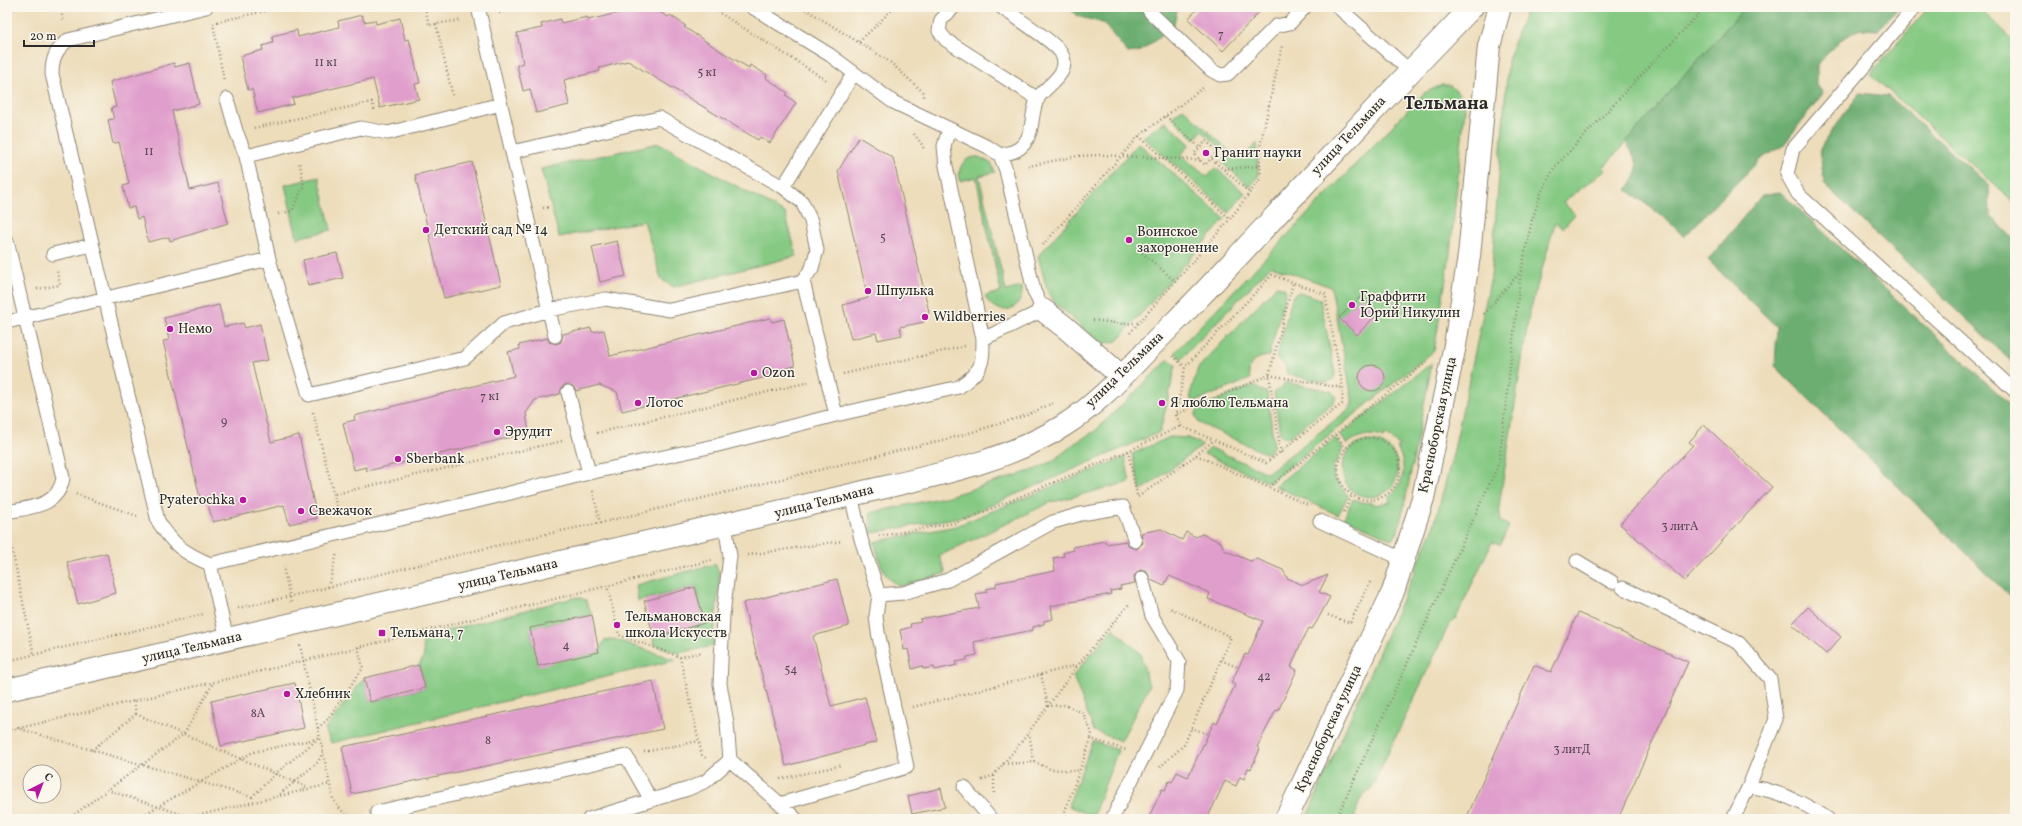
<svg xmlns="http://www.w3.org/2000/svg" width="2022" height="826" font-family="Vollkorn,serif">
  <rect width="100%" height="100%" fill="#fbf7ec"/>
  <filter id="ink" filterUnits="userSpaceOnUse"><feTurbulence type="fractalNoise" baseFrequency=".025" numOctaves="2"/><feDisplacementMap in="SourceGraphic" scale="8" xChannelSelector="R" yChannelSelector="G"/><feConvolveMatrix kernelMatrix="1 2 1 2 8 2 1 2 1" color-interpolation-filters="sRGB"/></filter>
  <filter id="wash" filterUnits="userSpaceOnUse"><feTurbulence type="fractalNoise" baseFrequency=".012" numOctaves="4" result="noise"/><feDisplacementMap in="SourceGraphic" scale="16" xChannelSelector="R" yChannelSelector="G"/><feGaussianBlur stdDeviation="0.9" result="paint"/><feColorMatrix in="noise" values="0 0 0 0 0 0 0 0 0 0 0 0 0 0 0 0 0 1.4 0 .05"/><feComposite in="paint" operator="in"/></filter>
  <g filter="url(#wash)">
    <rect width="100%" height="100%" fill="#edddbb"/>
    <path fill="#85c983" stroke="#587a57" d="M1528 7H1745L1603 168 1606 170 1563 202 1575 214 1563 228 1555 223 1529 315 1499 506 1501 522 1509 526 1500 545 1492 542 1456 618 1448 627 1370 791C1356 797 1359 807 1354 819H1306L1433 529 1453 454 1491 277 1508 61 1517 33Z
      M1929 7H1977L2015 41V203L1870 74Z
      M1442 85H1450L1460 95 1465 108 1450 254 1434 351 1269 483 1204 454 1211 448 1267 473 1348 410 1352 404V398L1331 287 1271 266 1181 359 1175 352 1424 93Z
      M1183 108 1240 161 1257 143 1258 176 1250 187 1221 162 1228 154 1202 131 1195 139 1172 117Z
      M1165 121 1190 144 1181 155 1207 177 1216 168 1245 193 1229 213 1143 137Z
      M659 143 785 213 797 256 673 287 661 279 644 221 559 237 541 169Z
      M1138 143 1225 219 1117 341 1101 344 1055 303 1047 289 1038 256Z
      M979 157 992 164 995 172 979 176 1006 291 1022 287C1024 313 995 318 985 296L1001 292 976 177 960 181C957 166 965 156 979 157Z
      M319 177 331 230 297 238 285 185Z
      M1278 286 1284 288 1286 291 1269 356C1255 357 1246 364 1250 379L1197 401 1191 400 1190 394 1198 368 1275 287Z
      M1299 292 1320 299 1335 373 1334 378 1327 383 1287 374 1285 365 1276 358 1292 298 1294 295Z
      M1169 359 1176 365 1160 432 966 516 872 533 870 513 949 496 1034 470 1053 461 1075 443 1095 431Z
      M1432 363 1405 502 1397 534 1391 539 1344 518 1353 499 1360 502 1373 503 1374 505 1390 502 1389 497C1405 484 1407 465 1397 448L1399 445 1386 435 1383 438C1370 432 1358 436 1347 444L1340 435Z
      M1285 382 1331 391 1336 396 1333 403 1288 438H1285L1280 434 1274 392 1281 389Z
      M1254 385 1260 390 1267 392 1274 445 1269 453H1265L1199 423 1195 415 1199 408Z
      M1170 437 1189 438 1203 445 1141 491 1132 454Z
      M1335 438 1343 448 1336 464 1333 465 1334 481H1337L1348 496 1338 515 1275 486Z
      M1342 469a28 28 0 1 1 56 0a28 28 0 1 1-56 0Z
      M1125 457 1130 482 1049 503 939 556 946 573 901 586C882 580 880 559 874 542L956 526Z
      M715 564 720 574 713 646 679 653 653 644 654 637 705 623 695 587 638 601 636 585Z
      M577 597 586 600 592 615 530 628 538 665 599 652 604 641 614 639 676 660 331 743 325 729 364 678 370 702 425 688 419 665 424 656 422 637Z
      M1113 628 1140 653 1149 686 1121 741 1094 731 1073 676Z
      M1093 741 1118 750 1093 816 1068 806Z"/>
    <path fill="#6cad71" stroke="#4c6c4e" d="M1068 7H1178L1173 27 1141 51 1128 53 1103 23 1077 16Z
      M1745 7H1899L1878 30 1861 29 1840 40 1817 65V85L1823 93 1782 147 1762 158 1722 197 1684 237 1666 219 1627 190C1642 166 1639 165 1626 142Z
      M1860 93 1888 96 1989 185 1990 215 2015 240V365L1824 184 1820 149 1830 133Z
      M1780 192 2015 409V601L1775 366 1777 327 1708 260 1762 195Z"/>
    <g id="blocks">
      <path fill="#e09ecc" d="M644 7H651L668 17 670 15 686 26 684 27 719 50 749 68 750 65 767 75 766 78 788 93 786 95 796 103 770 143 760 137 758 140 628 61 599 68 600 71 564 80 569 105 536 113 530 89 523 91 517 65 523 63 517 33 542 28 541 24 560 19 561 23 587 17 588 20Z
        M1199 7H1264L1223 51 1188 19Z
        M362 15 364 22 375 20 376 24 400 18 405 40 409 39 420 83 415 84 419 99 380 108 373 79 292 98 294 104 258 113 252 89 248 90 240 56 263 50 262 46 273 43 272 36 297 30 298 37 339 27 338 21Z
        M174 63 175 67 190 63 199 104 172 111 190 190 218 183 228 223 170 241 169 237 148 242 142 217 137 219 134 207 128 208 123 186 129 184 119 142 113 144 108 120 114 119 111 108 116 107 110 82Z
        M859 137 893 158 929 312 924 322 900 327 902 335 878 340 876 333 851 339 843 305 868 298 838 171Z
        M472 162 501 285 444 298 415 175Z
        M617 241 626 276 600 282 592 247Z
        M337 253 343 278 308 286 303 260Z
        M1361 296 1379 312 1357 335 1339 318Z
        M219 305 224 327 243 323 245 328 260 324 268 360 252 363 271 442 299 435 317 518 289 524 284 505 213 522 207 501 201 502 163 341 169 340 164 318Z
        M770 318 772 322 784 319 795 366 783 369 784 373 622 411 617 392 599 385 576 391 573 386 566 384 562 387 560 394 535 400 526 413 529 433 367 471 366 467 354 470 343 423 355 420 354 416 514 376 508 352 520 349 519 345 547 338 549 342 556 344 561 342 563 334 591 328 592 332 604 330 610 356Z
        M1359 378a13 13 0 1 1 26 0a13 13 0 1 1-26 0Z
        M1704 425 1772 487 1685 581 1620 524 1693 445 1689 442Z
        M1161 529 1182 540 1186 532 1196 537 1202 534 1221 542 1224 550 1250 561 1257 559 1283 570 1287 578 1303 585 1328 575 1319 592 1330 597 1317 621 1312 629 1309 628 1301 643 1291 667 1297 670 1278 711 1276 710 1257 747 1260 749 1251 769 1248 768 1244 779 1240 777 1236 786 1225 781 1207 819H1148L1162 789 1165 790 1169 781 1172 782 1177 772 1188 777 1214 722 1217 724 1235 685 1231 683 1245 654 1248 655 1263 621 1208 599 1210 593 1169 576 1164 586 1151 580 1147 572 1140 570 1134 576 1135 583 1120 586 1121 589 1110 591 1111 594 1051 606 1053 619 1044 621V624L1033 627V630L974 642 977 655 967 657V660L956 662 957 665 935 670 934 667 923 669 922 666 912 669 908 649 904 650 900 630 911 627 910 624 921 622 920 619 979 608 976 594 987 592 986 589 996 587V583L1055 571 1053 558 1064 556 1063 553 1074 550 1073 547 1105 541 1106 544 1126 541 1130 547 1137 549 1143 543 1141 533Z
        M107 553 116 593 78 604 67 562Z
        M837 579 849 626 813 636 831 706 865 697 877 742 786 766 743 603Z
        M695 587 705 623 654 637 644 601Z
        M1808 607 1841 637 1826 654 1792 624Z
        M1578 613 1688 662 1618 819H1466L1534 665 1551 672Z
        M592 615 599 652 538 666 530 628Z
        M419 665 425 688 370 702 364 678Z
        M653 681 663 729 352 794 342 747Z
        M295 683 304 728 221 746 211 701Z
        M941 788 945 807 912 814 908 796Z"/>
    </g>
  </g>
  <g filter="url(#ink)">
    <use href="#blocks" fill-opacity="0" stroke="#8c8473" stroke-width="1"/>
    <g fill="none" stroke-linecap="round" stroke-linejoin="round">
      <g stroke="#8c8473" stroke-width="15">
        <path id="service" d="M206 7 68 40C56 50 52 58 52 74L158 521C173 545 184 553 210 564L490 498 589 473 714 446 836 415
          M478 7 555 336
          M752 7 830 55 893 102 988 147 1000 155 1006 170 1034 291 1043 310 983 339
          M954 7 941 20 939 31 946 40 1038 99
          M1147 7 1151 13 1211 70 1220 75 1228 74 1276 26 1290 23 1305 7
          M1338 7 1410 71
          M1915 7 1793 149 1787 174 1798 194 2015 391
          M227 99 236 131 246 156 269 259 309 395 465 358 504 323 549 310 606 299 670 310 803 281 836 415 959 387C982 370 983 366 983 339L946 166 944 146 949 129
          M512 152 659 118 783 187 802 202 811 221 817 250 812 268 803 281
          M1000 155C1009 153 1017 152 1024 144 1035 130 1030 112 1038 98 1046 85 1073 73 1061 53 1055 42 1013 16 1001 7
          M246 156 361 128 388 133 501 104
          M783 187 854 73
          M7 241 63 478C58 507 31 507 7 512
          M53 254 92 245
          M7 322 269 259
          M568 392 589 473
          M1320 521 1404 560
          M1577 561 1612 582
          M210 564 227 640
          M1623 588 1739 643 1770 679 1776 719 1749 786 1733 819
          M879 595 903 593 948 580 1053 522 1081 514 1123 507 1135 541
          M730 760 780 804 907 767 878 632 876 616 879 595 861 539 851 495
          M1749 786C1778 791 1804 802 1828 819
          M964 787 991 819
          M780 804 796 819
          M400 807 403 819
          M377 812 626 756 651 800
          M589 819 688 789 706 781 730 760 727 723 720 684 723 615 730 556 725 525
          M1112 819 1177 690 1179 661 1152 616 1142 578"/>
      </g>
      <g stroke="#8c8473" stroke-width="24">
        <path id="minor" d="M1043 310 1066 328 1121 376"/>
      </g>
      <g stroke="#8c8473" stroke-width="24">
        <path id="tertiary" d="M1286 819 1393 592 1423 498 1455 345 1469 256 1489 46 1500 7"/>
      </g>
      <g stroke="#8c8473" stroke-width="24">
        <path id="secondary" d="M7 690 851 495C922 478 1000 465 1063 426 1105 400 1138 358 1173 324 1223 274 1270 221 1318 170 1369 115 1420 61 1472 7"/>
      </g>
      <path stroke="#8c8473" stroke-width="2.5" stroke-dasharray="1 3" stroke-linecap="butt" d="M60 7 64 22
        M425 7 429 25 462 20
        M710 7 828 81
        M802 7 890 62 923 92 924 97
        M7 13 17 7
        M499 13 524 7
        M217 22 282 7
        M213 23 224 81
        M436 24 453 97
        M859 42 895 7
        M1166 116 1200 148
        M254 128 372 102 375 112
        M914 134 921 143 924 149
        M1139 136 1230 219
        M1206 141 1218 151 1205 165 1194 154Z
        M1212 159 1250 193
        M1028 166 1078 156 1102 155 1200 160
        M1224 169 1260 166
        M543 208 551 207
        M278 214 292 211 304 185 299 161
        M1043 245 1139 136 1204 87
        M1139 250 1175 281
        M37 289 60 285 57 271
        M1484 314 1521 271
        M1093 320 1122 324 1138 323
        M1130 333 1230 219 1261 178 1259 151 1282 46
        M1173 356 1185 367
        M843 374 965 346
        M313 412 339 516
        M1177 414 1269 375 1343 388
        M597 433 809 382
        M1336 435 1346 448
        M1338 469a31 31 0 1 1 62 0a31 31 0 1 1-62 0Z
        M1128 451 1137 495
        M1281 453 1269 375 1293 283
        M1196 455 1214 440 1266 463 1342 404 1343 388 1325 294 1272 275 1185 367 1176 415 1181 426 1214 440
        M1269 487 1428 361
        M593 491 600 523
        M76 494 137 516
        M335 494 562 441
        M1138 497 1196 455 1310 506
        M1344 512 1352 495
        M8 530 34 655
        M879 536 955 523 967 519 1128 451 1181 426
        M748 555 842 541
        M283 566 291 602
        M607 585 619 635 680 657 703 652
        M328 587 337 553
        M238 608C359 582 478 547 600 523L963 435 1027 415 1055 402
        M1328 615 1350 623 1371 580
        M300 645 333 799C340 810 346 818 360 816
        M680 657 702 755 706 758
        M1221 660 1239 668
        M7 661 204 614
        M1041 674 1048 706 1065 705 1083 713 1092 733 1091 739
        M134 701 136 714
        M913 707 1078 665 1130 603
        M136 714 309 788
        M17 728 252 797
        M318 728 327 720 363 668 358 647
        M1191 728 1208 734
        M7 731 303 661 712 560
        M92 750 136 714
        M644 752 699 741
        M1034 762 1050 769 1080 771
        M1003 764 1034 762 1029 733
        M1160 767 1184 745 1231 637 1168 607
        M780 779 842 765
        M982 780 994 775 1023 740 1078 665
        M107 790 190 817
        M994 793V776
        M280 794 318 762 323 752
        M252 797 275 774 319 738
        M68 819 184 734 213 683
        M136 819 253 752 320 738
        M183 819 330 784
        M1062 819 1091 739 1126 750
        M1336 819 1499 463 1521 271 1532 220 1541 193 1554 168 1705 7"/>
      <use href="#service" stroke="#fff" stroke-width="13"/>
      <use href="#minor" stroke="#fff" stroke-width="22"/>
      <use href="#tertiary" stroke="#fff" stroke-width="22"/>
      <use href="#secondary" stroke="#fff" stroke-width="22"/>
    </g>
  </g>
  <g fill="#b5179e" stroke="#fbf7ec" stroke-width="1.5">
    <circle cx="1206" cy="153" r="4"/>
    <circle cx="426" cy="230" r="4"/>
    <circle cx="1129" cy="240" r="4"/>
    <circle cx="868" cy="291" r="4"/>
    <circle cx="1352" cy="305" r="4"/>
    <circle cx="925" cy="317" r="4"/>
    <circle cx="170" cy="329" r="4"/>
    <circle cx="754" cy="373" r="4"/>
    <circle cx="638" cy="403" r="4"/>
    <circle cx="1162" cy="403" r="4"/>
    <circle cx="497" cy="432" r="4"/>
    <circle cx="398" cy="459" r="4"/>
    <circle cx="243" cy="500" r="4"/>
    <circle cx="301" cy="511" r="4"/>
    <circle cx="617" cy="625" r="4"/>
    <rect x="378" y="629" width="8" height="8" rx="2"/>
    <circle cx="287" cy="694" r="4"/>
  </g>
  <g text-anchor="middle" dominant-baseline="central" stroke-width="3" stroke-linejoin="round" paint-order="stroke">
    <g font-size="12" fill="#584853">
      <text x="1221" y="35">7</text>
      <text x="326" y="63">11 к1</text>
      <text x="707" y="73">5 к1</text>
      <text x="149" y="152">11</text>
      <text x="883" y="238">5</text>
      <text x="490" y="397">7 к1</text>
      <text x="224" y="422">9</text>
      <text x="1680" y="527">3 литА</text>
      <text x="566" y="646">4</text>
      <text x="791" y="670">54</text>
      <text x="1264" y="677">42</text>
      <text x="258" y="714">8А</text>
      <text x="488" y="741">8</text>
      <text x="1572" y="750">3 литД</text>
    </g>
    <g font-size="14" fill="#2b2b2b" stroke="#fbf7ec">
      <text transform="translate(1349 136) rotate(-47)">улица Тельмана</text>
      <text transform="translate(1125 370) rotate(-44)">улица Тельмана</text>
      <text transform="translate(1438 425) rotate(-78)">Красноборская улица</text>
      <text transform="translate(824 502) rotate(-14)">улица Тельмана</text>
      <text transform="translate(508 575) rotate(-13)">улица Тельмана</text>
      <text transform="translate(192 648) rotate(-13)">улица Тельмана</text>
      <text transform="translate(1329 729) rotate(-65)">Красноборская улица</text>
    </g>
    <g font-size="14" fill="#2b2b2b" stroke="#fbf7ec" text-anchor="start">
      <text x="1214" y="153">Гранит науки</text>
      <text x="434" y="230">Детский сад № 14</text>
      <text x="1137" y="232">Воинское<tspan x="1137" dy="16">захоронение</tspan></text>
      <text x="876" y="291">Шпулька</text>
      <text x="1360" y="297">Граффити<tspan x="1360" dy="16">Юрий Никулин</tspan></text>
      <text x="933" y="317">Wildberries</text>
      <text x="178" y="329">Немо</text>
      <text x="762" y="373">Ozon</text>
      <text x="646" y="403">Лотос</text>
      <text x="1170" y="403">Я люблю Тельмана</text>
      <text x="505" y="432">Эрудит</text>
      <text x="406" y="459">Sberbank</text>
      <text x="235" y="500" text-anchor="end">Pyaterochka</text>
      <text x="309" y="511">Свежачок</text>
      <text x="625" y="617">Тельмановская<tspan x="625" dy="16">школа Искусств</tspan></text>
      <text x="390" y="633">Тельмана, 7</text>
      <text x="295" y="694">Хлебник</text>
    </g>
    <g font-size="18" font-weight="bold" fill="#2b2b2b" stroke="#fbf7ec">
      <text x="1446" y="104">Тельмана</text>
    </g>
  </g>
  <rect width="2022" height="826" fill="none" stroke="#fbf7ec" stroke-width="24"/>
  <g transform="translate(42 784) rotate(42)"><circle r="19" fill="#fbf7ec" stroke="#a8a59f"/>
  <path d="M0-3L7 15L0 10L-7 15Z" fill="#b5179e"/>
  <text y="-6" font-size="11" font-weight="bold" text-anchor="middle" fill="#2b2b2b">С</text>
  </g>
  <path d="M24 40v6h70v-6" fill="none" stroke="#2b2b2b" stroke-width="2"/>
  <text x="30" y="40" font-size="12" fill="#2b2b2b" stroke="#fbf7ec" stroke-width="3" paint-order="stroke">20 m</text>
</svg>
